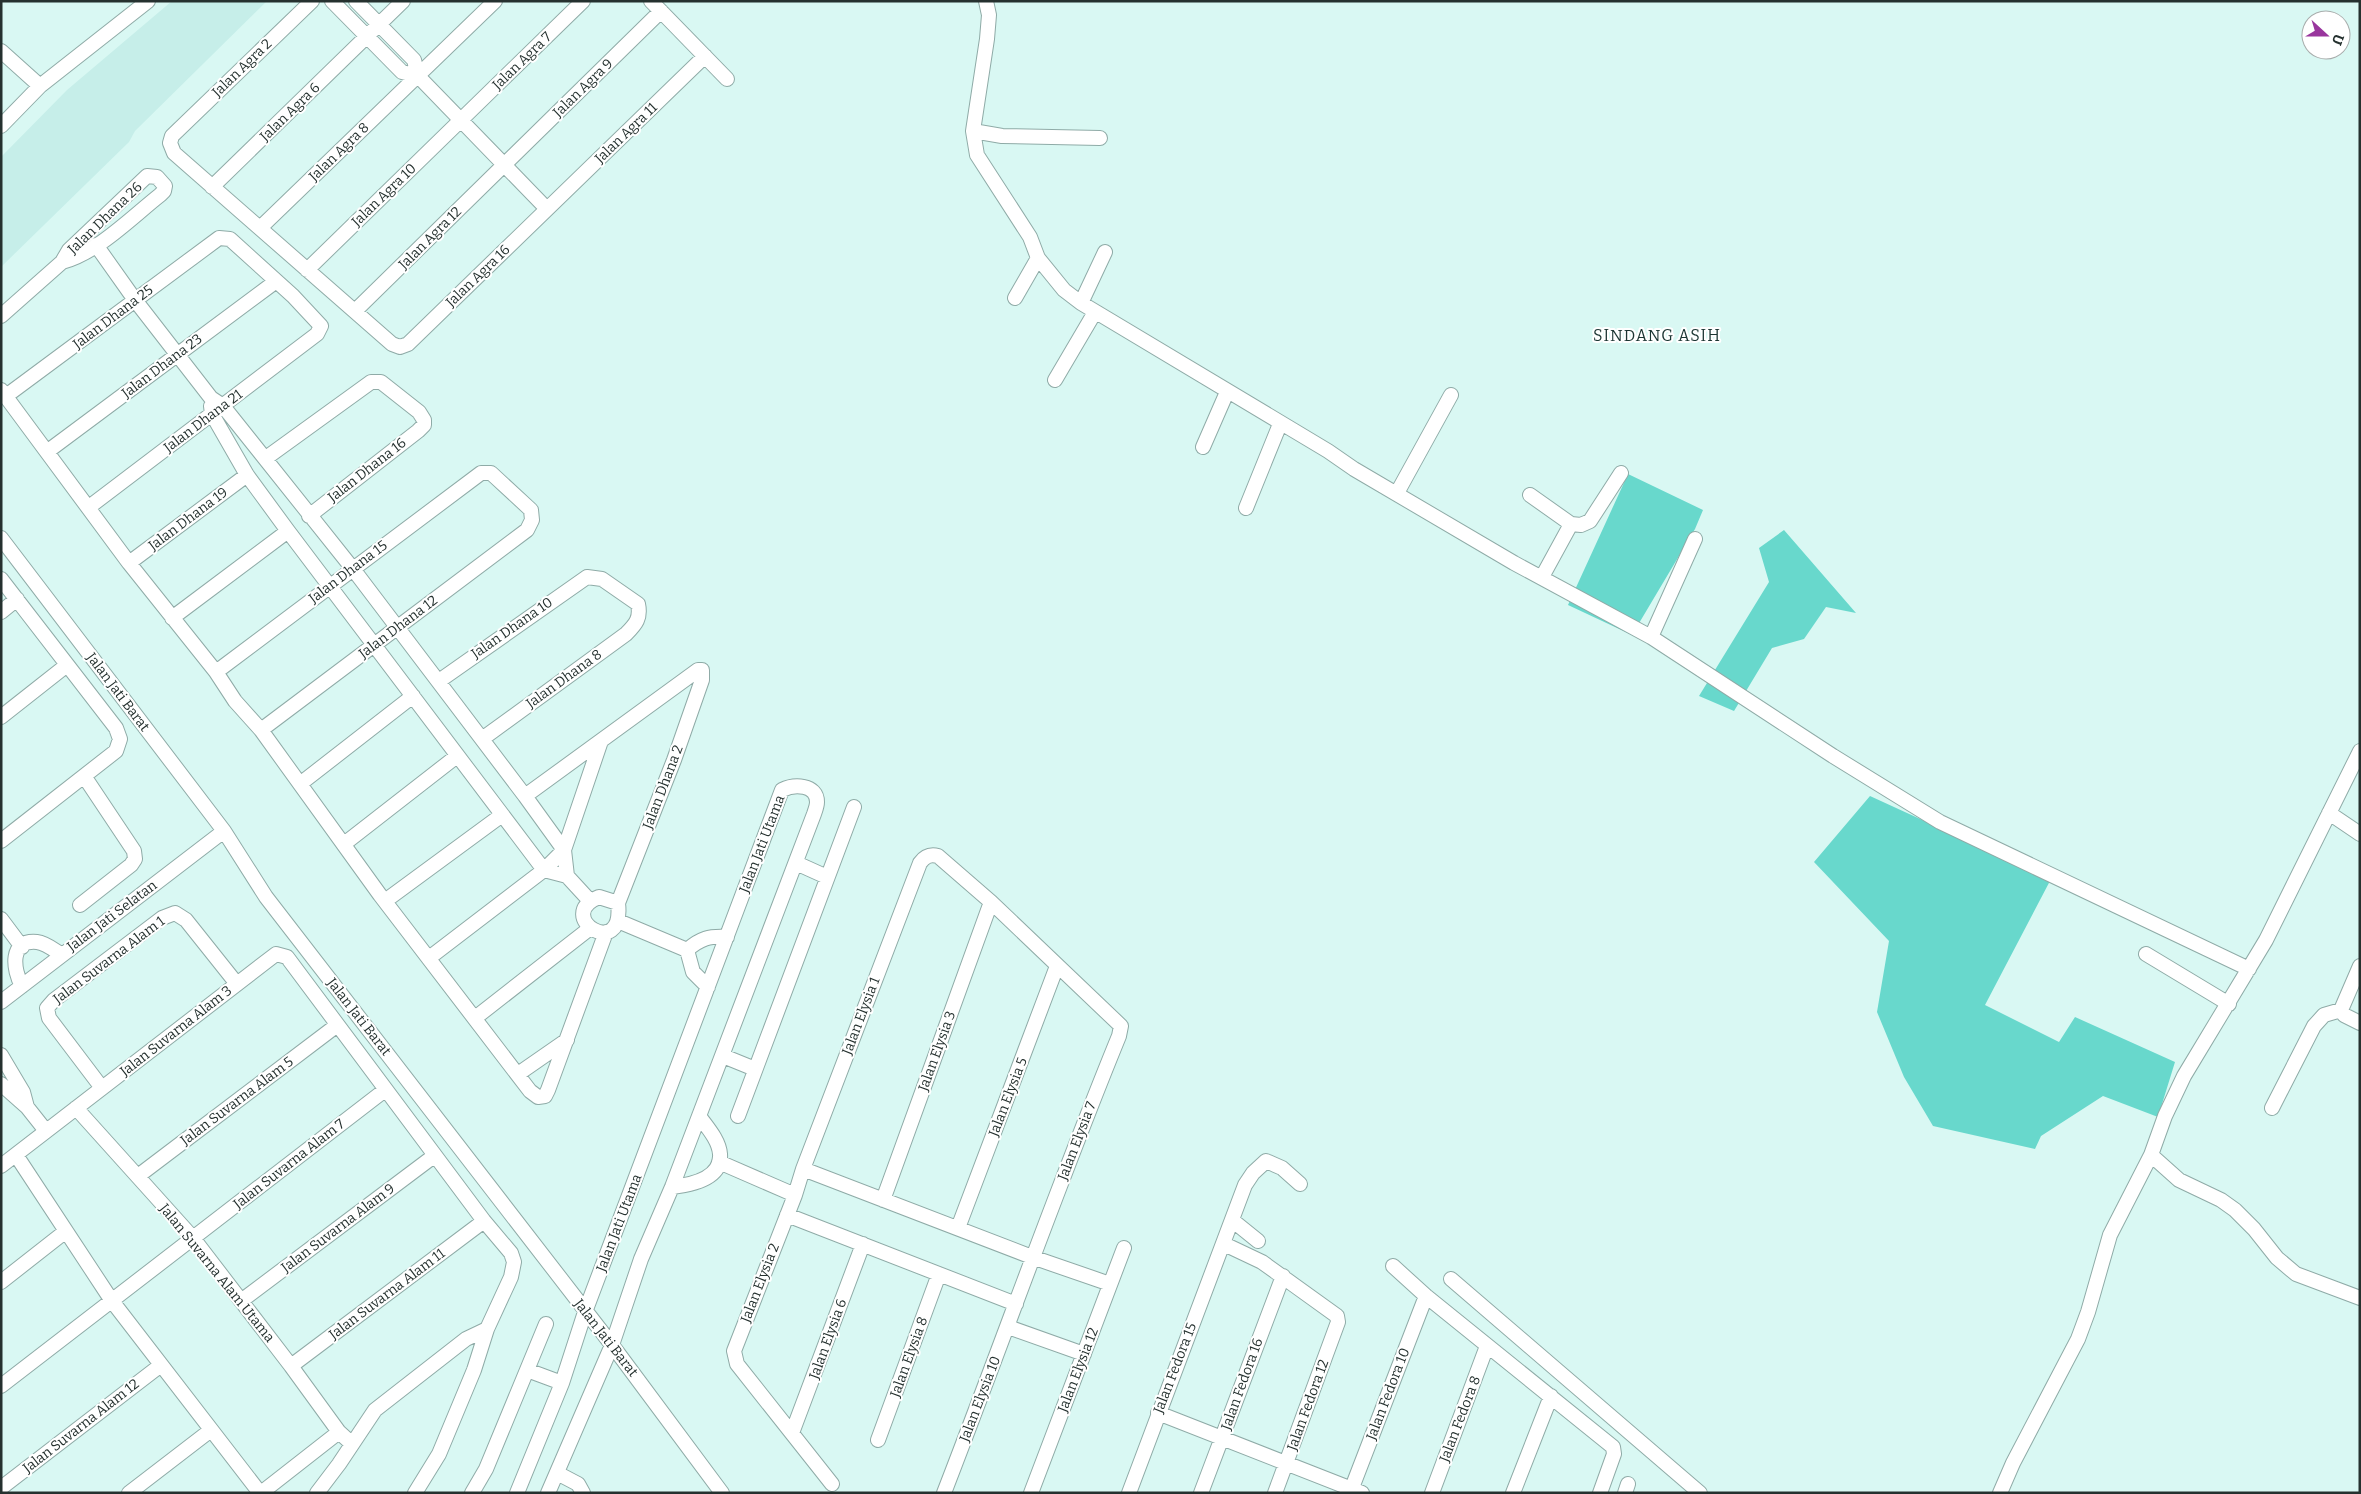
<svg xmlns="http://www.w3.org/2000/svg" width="2361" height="1494" font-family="Bitter,serif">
  <rect width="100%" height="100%" fill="#d9f8f3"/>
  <path fill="#c6eee9" d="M172 1H267L135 131 129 142 1 267V157L67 90Z"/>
  <path fill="#68d8cc" d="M1628 474 1703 510 1695 529 1632 635 1568 605Z
    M1784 530 1856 613 1826 607 1804 639 1772 648 1734 711 1699 696 1769 582 1759 548Z
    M1870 796 2051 879 1985 1005 2059 1042 2075 1017 2175 1062 2158 1117 2103 1096 2041 1136 2035 1149 1933 1126 1904 1077 1877 1012 1889 941 1814 862Z"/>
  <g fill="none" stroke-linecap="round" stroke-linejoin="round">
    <g stroke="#8faba7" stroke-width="16">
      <path id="minor" d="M312 1 172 136 170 143 174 153 392 344 400 347 408 344 705 56
        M332 1 402 72 418 76
        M356 1 414 60 418 76 547 209
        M651 1 727 79
        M986 1 989 15 987 39 973 131 977 155 1030 237 1038 258 1064 290 1081 303 1328 451 1354 469 1514 563 1651 637 1833 756 1940 822 2249 969
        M1 51 40 86 1 126
        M40 86 148 1
        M973 131 1002 136 1100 138
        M212 187 403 1
        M260 228 495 1
        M96 245 135 300 211 398 223 406 353 569 525 796 564 850 567 876
        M307 270 583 1
        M1015 298 1038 258
        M1081 303 1105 252
        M355 311 661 11
        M1 316 62 262 69 250 147 176 157 177 165 186 164 191 160 195C132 217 97 253 62 262
        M1055 380 1095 312
        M1 390 129 563 216 672 235 701 261 730 380 895 530 1091 538 1097 545 1096 548 1090 606 932
        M6 396 219 238 230 239 293 296 321 326 317 334 89 507
        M211 406 212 414 247 475 288 531 544 870 567 876 590 901
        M1203 447 1227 392
        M48 451 275 282
        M266 458 371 382H381L419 412 424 420V425L418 431 309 516
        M1397 493 1451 395
        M1530 495 1571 524
        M1246 508 1280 424
        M1 538 224 831 266 897 612 1345 722 1493
        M129 563 247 475
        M1542 577 1571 524 1581 525 1590 521 1621 473
        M1 579 116 728 120 739 116 751 1 841
        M1 612 17 599
        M172 618 288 531
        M1651 637 1695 539
        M216 672 481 473H491L531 510 532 520 527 530 261 730
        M439 681 587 577 602 579 638 604C641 618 636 624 626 634L482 739
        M1 717 67 665
        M300 784 413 696
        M525 796 698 670H702V680L674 760 618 903
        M2329 813 2360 834
        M344 844 457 756
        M796 863 827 877
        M599 897 618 903C625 963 552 916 599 897Z
        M385 901 502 815
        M80 905 131 865 135 859 134 851 84 776
        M1 919 22 947
        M618 921 687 950
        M687 950 693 972 708 987
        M687 950C701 938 709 936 727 937
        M2146 954 2229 1004
        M429 958 544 870 564 850 601 741
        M2360 966 2341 1010 2344 1015 2360 1023
        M22 986C13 970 9 939 37 942 46 943 54 950 62 955
        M1 1002 224 831
        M475 1018 589 929
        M1 1055 23 1092 27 1107
        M723 1056 755 1069
        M518 1074 567 1040
        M1 1084 27 1107 46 1131
        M102 1088 49 1018 47 1008 54 1000 162 918 175 913 186 920 237 984
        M76 1108 193 1238 291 1366 339 1432 351 1443
        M2272 1108 2314 1026 2324 1015 2341 1010
        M738 1116 854 807
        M16 1155 112 1301 260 1493
        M2151 1155 2179 1180 2221 1200 2235 1210 2254 1229 2277 1258 2296 1274 2360 1298
        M719 1162 795 1195
        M1 1166 276 954 287 957 484 1221 511 1253 514 1262 511 1277 487 1329 474 1370 439 1454 415 1493
        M803 1169 1032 1257 1110 1284
        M138 1176 336 1026
        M672 1187C690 1185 722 1179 720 1154 719 1140 707 1127 699 1116
        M883 1200 991 902
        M787 1215 1016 1304
        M1232 1220 1258 1241
        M958 1228 1057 966
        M1224 1244 1262 1262 1337 1316 1338 1322 1275 1493
        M1393 1266 1426 1296 1613 1447 1614 1454 1600 1493
        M1451 1279 1700 1493
        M1 1282 66 1231
        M241 1301 434 1156
        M1008 1327 1084 1354
        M291 1366 484 1221
        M527 1370 562 1383
        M1 1386 385 1090
        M1158 1413 1362 1493
        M792 1433 863 1244
        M878 1440 939 1274
        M557 1473 578 1484 583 1493
        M832 1484 737 1364 734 1351 795 1195 803 1169 920 863C925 856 930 854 938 856L991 902 1121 1026 1119 1036C1057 1187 1003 1341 944 1493
        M1 1488 161 1365
        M129 1493 211 1430
        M261 1493 339 1432
        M317 1493 339 1464 375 1410 466 1339 487 1329
        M472 1493 486 1469 546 1324
        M517 1493 562 1383 585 1312 782 790C794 784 817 784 817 802 817 806 815 811 814 814L672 1187 641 1259 612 1345 548 1493
        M1031 1493 1124 1248
        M1129 1493 1245 1185 1253 1173 1266 1161 1282 1168 1300 1184
        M1201 1493 1283 1276
        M1350 1493 1426 1296
        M1432 1493 1487 1346
        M1513 1493 1551 1396
        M1625 1493 1628 1484
        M2000 1493 2013 1463 2078 1339 2088 1312 2110 1235 2151 1155 2165 1116 2184 1076 2266 940 2360 751"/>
    </g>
    <use href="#minor" stroke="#fff" stroke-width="14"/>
  </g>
  <g text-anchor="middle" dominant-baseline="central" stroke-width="4" stroke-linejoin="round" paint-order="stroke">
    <g font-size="14" fill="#25312f" stroke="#fff">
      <text transform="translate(522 61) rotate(-44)">Jalan Agra 7</text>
      <text transform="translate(242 68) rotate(-44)">Jalan Agra 2</text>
      <text transform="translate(583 88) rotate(-44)">Jalan Agra 9</text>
      <text transform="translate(290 112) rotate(-44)">Jalan Agra 6</text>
      <text transform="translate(626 133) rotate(-44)">Jalan Agra 11</text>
      <text transform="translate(339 152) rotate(-44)">Jalan Agra 8</text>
      <text transform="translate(384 195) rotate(-44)">Jalan Agra 10</text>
      <text transform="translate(105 218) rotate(-44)">Jalan Dhana 26</text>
      <text transform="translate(430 238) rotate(-45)">Jalan Agra 12</text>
      <text transform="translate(478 276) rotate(-44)">Jalan Agra 16</text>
      <text transform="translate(113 317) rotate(-37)">Jalan Dhana 25</text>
      <text transform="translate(162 366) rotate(-37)">Jalan Dhana 23</text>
      <text transform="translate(203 421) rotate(-37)">Jalan Dhana 21</text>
      <text transform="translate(367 470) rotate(-38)">Jalan Dhana 16</text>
      <text transform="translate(188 519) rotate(-37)">Jalan Dhana 19</text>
      <text transform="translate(348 572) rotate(-37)">Jalan Dhana 15</text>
      <text transform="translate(398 627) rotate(-37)">Jalan Dhana 12</text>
      <text transform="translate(512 628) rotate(-35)">Jalan Dhana 10</text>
      <text transform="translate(564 679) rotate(-36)">Jalan Dhana 8</text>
      <text transform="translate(118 692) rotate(53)">Jalan Jati Barat</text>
      <text transform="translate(663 787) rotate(-69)">Jalan Dhana 2</text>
      <text transform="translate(762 844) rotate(-69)">Jalan Jati Utama</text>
      <text transform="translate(112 916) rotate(-37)">Jalan Jati Selatan</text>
      <text transform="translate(109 960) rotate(-37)">Jalan Suvarna Alam 1</text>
      <text transform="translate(861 1016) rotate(-69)">Jalan Elysia 1</text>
      <text transform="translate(359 1017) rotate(52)">Jalan Jati Barat</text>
      <text transform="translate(176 1031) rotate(-38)">Jalan Suvarna Alam 3</text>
      <text transform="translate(937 1051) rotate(-70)">Jalan Elysia 3</text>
      <text transform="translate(1008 1097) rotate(-69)">Jalan Elysia 5</text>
      <text transform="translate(237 1101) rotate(-37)">Jalan Suvarna Alam 5</text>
      <text transform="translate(1077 1141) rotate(-69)">Jalan Elysia 7</text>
      <text transform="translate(289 1164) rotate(-38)">Jalan Suvarna Alam 7</text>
      <text transform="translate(619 1223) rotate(-69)">Jalan Jati Utama</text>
      <text transform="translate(338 1228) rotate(-37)">Jalan Suvarna Alam 9</text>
      <text transform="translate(217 1273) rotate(51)">Jalan Suvarna Alam Utama</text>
      <text transform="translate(760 1283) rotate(-69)">Jalan Elysia 2</text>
      <text transform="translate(387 1294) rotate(-37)">Jalan Suvarna Alam 11</text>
      <text transform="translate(606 1338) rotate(52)">Jalan Jati Barat</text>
      <text transform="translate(828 1339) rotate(-70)">Jalan Elysia 6</text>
      <text transform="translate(909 1357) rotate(-70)">Jalan Elysia 8</text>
      <text transform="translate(1175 1368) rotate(-69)">Jalan Fedora 15</text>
      <text transform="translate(1078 1370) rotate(-69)">Jalan Elysia 12</text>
      <text transform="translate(1242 1384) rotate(-70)">Jalan Fedora 16</text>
      <text transform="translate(1388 1394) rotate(-69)">Jalan Fedora 10</text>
      <text transform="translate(980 1399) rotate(-69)">Jalan Elysia 10</text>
      <text transform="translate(1308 1405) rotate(-70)">Jalan Fedora 12</text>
      <text transform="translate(1460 1419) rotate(-69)">Jalan Fedora 8</text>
      <text transform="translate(81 1426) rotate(-38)">Jalan Suvarna Alam 12</text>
    </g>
    <g font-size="16" letter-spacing="1" fill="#1b3532" stroke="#fff">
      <text x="1657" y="335">SINDANG ASIH</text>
    </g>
  </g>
  <rect width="2361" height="1494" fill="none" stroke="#25312f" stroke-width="5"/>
  <g transform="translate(2326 35) rotate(111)"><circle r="24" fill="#ffffff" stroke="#a8adac"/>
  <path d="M0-4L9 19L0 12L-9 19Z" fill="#99369d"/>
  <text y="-8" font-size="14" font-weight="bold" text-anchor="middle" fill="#25312f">U</text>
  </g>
</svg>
